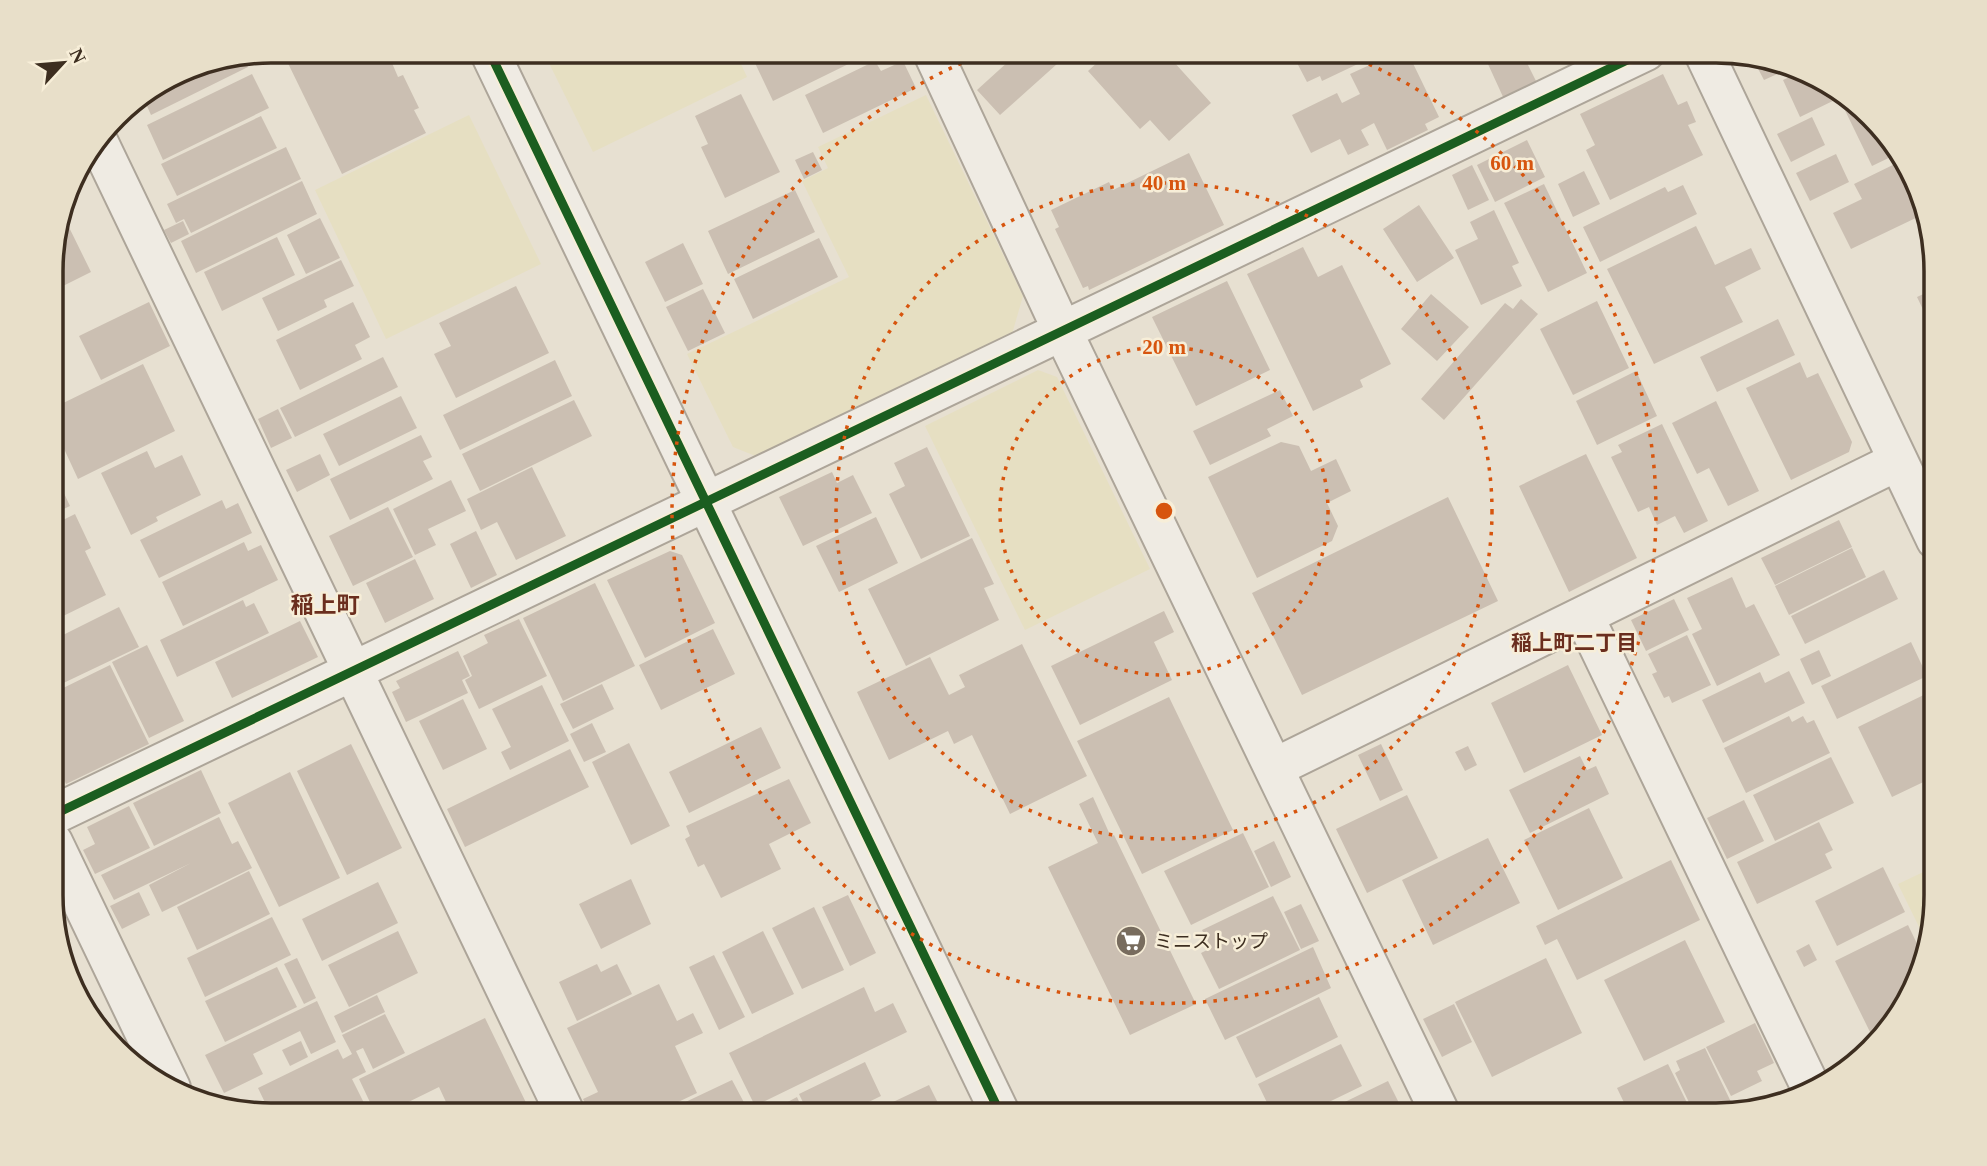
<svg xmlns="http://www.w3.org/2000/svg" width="1987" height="1166" font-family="'Times New Roman','Noto Sans JP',serif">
  <rect width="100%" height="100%" fill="#e7e0d1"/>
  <path fill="#e6dfc2" d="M543 51H735L747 77 593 152Z
    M926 95 1023 296 1012 334 758 457 733 447 687 354 849 277 802 181 828 168 818 147Z
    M469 115 541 264 386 339 315 190Z
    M1038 370 1057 377 1150 569 1025 630 925 426Z
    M1936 866V909L1926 941 1898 884Z"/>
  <path fill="#cbbfb2" d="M282 51H393L397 60 392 63 398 77 403 75 419 108 414 110 426 133 342 174Z
    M775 51H875L773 101 754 61Z
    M1020 51H1045L1057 64 1000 115 977 90Z
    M1110 51H1164L1211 103 1169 141 1150 120 1140 129 1088 71Z
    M1308 51H1380L1381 53 1322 81 1320 76 1307 82 1296 61 1309 54Z
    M1400 51H1407L1439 117 1425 124 1428 130 1387 150 1374 123 1361 130 1369 145 1348 155 1340 139 1311 153 1292 115 1337 93 1342 103 1360 94 1350 74Z
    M1482 51H1521L1537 83 1504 99Z
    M1551 51H1582L1557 63Z
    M243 56 248 67 151 115 142 95 187 67Z
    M875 61 881 71 903 61 916 88 823 133 805 95Z
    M1754 61 1786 70 1764 80Z
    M1798 73 1826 80 1843 96 1800 117 1783 80Z
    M252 74 269 108 163 160 147 125Z
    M1663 74 1678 105 1687 101 1696 122 1688 125 1703 155 1610 200 1586 150 1595 145 1580 114Z
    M741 94 780 172 725 198 701 147 708 144 695 116Z
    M1845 97 1899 149 1901 152 1872 166 1840 100Z
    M261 116 277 148 177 196 161 164Z
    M1812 117 1825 145 1791 162 1777 134Z
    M1527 140 1545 177 1495 202 1477 165Z
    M286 147 301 179 191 233 184 219 176 223 167 204Z
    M813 152 822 170 804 179 795 160Z
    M1189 153 1224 225 1089 290 1088 286 1083 288 1055 229 1059 227 1051 210 1109 182 1113 190Z
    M1836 154 1849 182 1810 201 1796 173Z
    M1903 160 1922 215 1851 249 1833 213 1862 199 1854 184Z
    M1472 165 1489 200 1468 210 1452 175Z
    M1584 171 1600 204 1573 217 1558 184Z
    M302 181 317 214 196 273 181 241Z
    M1544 184 1587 273 1548 292 1504 203Z
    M1683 185 1697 214 1600 262 1583 227 1665 187 1668 192Z
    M795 190 815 232 728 274 708 231Z
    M1419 205 1454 258 1417 282 1383 229Z
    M1494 210 1519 263 1512 266 1522 286 1481 305 1455 250 1478 239 1470 222Z
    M62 213 91 272 53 291V243Z
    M320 218 340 258 306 274 287 235Z
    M183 221 189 234 171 243 164 230Z
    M1696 226 1715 265 1751 248 1761 269 1725 287 1743 322 1654 364 1607 269Z
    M277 237 295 275 222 311 204 272Z
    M819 238 838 277 753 319 734 279Z
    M683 243 703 284 665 302 645 262Z
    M1303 247 1318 277 1342 265 1391 364 1360 380 1363 387 1313 411 1247 274Z
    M341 260 354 286 324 300 327 307 278 331 262 298Z
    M1227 281 1270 370 1196 406 1152 317Z
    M516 286 549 353 456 398 434 354 451 346 439 323Z
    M1936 288V318L1929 322 1917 297Z
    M703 289 725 333 688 351 666 307Z
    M1431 294 1469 327 1437 361 1401 329Z
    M1521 299 1538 314 1444 420 1421 399 1505 303 1513 309Z
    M1597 301 1629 368 1573 395 1540 329Z
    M149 302 170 346 101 380 79 336Z
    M353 302 370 337 355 345 362 359 300 390 276 340Z
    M1778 319 1795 355 1717 392 1700 357Z
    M383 357 398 387 295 437 280 408Z
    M555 360 572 396 460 450 443 415Z
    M1800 362 1807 378 1818 373 1852 442 1849 452 1791 480 1746 388Z
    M143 364 175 431 78 479 53 425V408Z
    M1636 371 1657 416 1597 445 1576 401Z
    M1280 390 1293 416 1267 429 1271 436 1210 465 1193 431Z
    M401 396 417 428 339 466 323 434Z
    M574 400 592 436 480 491 462 454Z
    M1716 401 1759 491 1728 506 1709 468 1697 474 1672 423Z
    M278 409 292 438 271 448 258 419Z
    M1662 424 1708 521 1684 533 1675 516 1657 525 1649 507 1638 512 1611 457 1622 452 1618 445Z
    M421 435 432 457 423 461 433 479 350 520 330 479Z
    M1281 442 1299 446 1311 471 1336 459 1351 491 1327 503 1338 526 1332 541 1257 578 1208 477Z
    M927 447 970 536 921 559 889 494 905 486 894 463Z
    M147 451 155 468 182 455 201 495 156 517 158 521 131 535 101 473Z
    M320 454 330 475 297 492 286 470Z
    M1586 454 1637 558 1569 592 1519 486Z
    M532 467 566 536 516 560 497 522 481 530 467 499Z
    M53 470 70 506 53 514Z
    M832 472 837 483 853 475 872 513 803 546 779 497Z
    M451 480 466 511 428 529 436 545 415 555 393 509Z
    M1448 497 1498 601 1302 695 1252 593Z
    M222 500 226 509 238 503 252 533 159 578 140 540Z
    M388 507 413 557 353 586 329 536Z
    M75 514 91 548 85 551 106 595 53 621V525Z
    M876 517 898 563 839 592 816 546Z
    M1839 520 1852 547 1775 585 1761 558Z
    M476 531 497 575 471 588 450 544Z
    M972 538 994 584 984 588 999 620 906 666 868 589Z
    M244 542 248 551 261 545 278 580 183 626 162 582Z
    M1852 548 1866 577 1789 615 1775 586Z
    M670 551 682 555 715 623 645 658 607 580Z
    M415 559 434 599 385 623 366 583Z
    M1884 570 1898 599 1805 644 1791 616Z
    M1732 577 1746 608 1754 604 1780 655 1717 686 1692 634 1702 629 1687 598Z
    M595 583 635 666 563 701 523 618Z
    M1674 599 1689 630 1646 651 1631 620Z
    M243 600 246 607 254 603 269 633 177 677 160 640Z
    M119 607 139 647 53 688V640Z
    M1164 611 1174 632 1154 642 1172 680 1080 725 1051 666Z
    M519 619 547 676 479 709 465 680 472 676 463 656 488 643 484 635Z
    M300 621 318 657 232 698 215 662Z
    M713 629 735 674 661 710 639 665Z
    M1687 635 1711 685 1672 703 1669 696 1664 698 1652 674 1657 672 1648 654Z
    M1911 642 1927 676 1837 719 1821 686Z
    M1022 644 1087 776 1010 814 972 735 954 744 948 731 889 760 857 692 930 657 949 695 965 687 959 675Z
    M147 645 184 721 149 738 112 662Z
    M1819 650 1831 676 1812 685 1800 659Z
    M458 651 470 676 462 680 468 693 406 722 392 692 400 688 396 681Z
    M110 665 149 744 66 784 53 757V693Z
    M1568 665 1602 735 1524 773 1491 703Z
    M1789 671 1805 703 1723 743 1702 700 1760 672 1765 683Z
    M602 684 614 709 573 729 560 704Z
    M542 685 569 741 510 770 501 752 511 747 492 709Z
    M1936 689V776L1892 797 1858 727Z
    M1169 697 1233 830 1142 874 1077 741Z
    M463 699 487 749 443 770 419 721Z
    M1789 716 1792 722 1803 716 1807 723 1814 720 1830 753 1746 793 1724 748Z
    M592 723 606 752 584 762 570 734Z
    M761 727 781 768 689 813 669 772Z
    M629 743 670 826 631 845 592 762Z
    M351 744 402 848 347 875 297 771Z
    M1381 744 1403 790 1380 801 1358 755Z
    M1468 746 1477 765 1465 771 1455 752Z
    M570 749 589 787 465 847 447 809Z
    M1580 756 1587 770 1596 766 1609 794 1530 833 1509 790Z
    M1831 757 1854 803 1775 841 1753 795Z
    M201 770 221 813 154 846 133 803Z
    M290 772 340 878 279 907 228 803Z
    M789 779 811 823 769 844 781 869 721 898 704 864 698 867 685 839 690 836 686 826Z
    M1407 795 1438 858 1367 893 1336 829Z
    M1093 797 1111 837 1114 835 1196 1004 1130 1035 1048 867 1098 843 1079 804Z
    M1744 800 1764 841 1727 859 1707 818Z
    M129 806 150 848 95 874 83 850 95 844 87 827Z
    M1589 808 1623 878 1558 910 1524 840Z
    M219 817 232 844 238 841 252 868 162 912 149 885 191 863 114 900 101 875Z
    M1819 822 1833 850 1825 854 1832 868 1757 904 1737 862Z
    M1243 833 1269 887 1191 925 1164 871Z
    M1488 838 1520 903 1433 945 1402 880Z
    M1274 841 1291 877 1271 887 1254 851Z
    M1671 860 1700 920 1577 980 1557 939 1545 945 1536 926Z
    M1883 867 1905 912 1837 946 1815 901Z
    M249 871 270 914 197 950 177 907Z
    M631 879 651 924 601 949 579 904Z
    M378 882 398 923 322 961 302 919Z
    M139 892 150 915 122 929 110 906Z
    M848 895 876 953 850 966 822 907Z
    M1273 896 1300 950 1219 989 1201 953 1211 948 1202 930Z
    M1301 904 1319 941 1301 949 1284 912Z
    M814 907 844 970 802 989 772 928Z
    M272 917 291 955 205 997 187 958Z
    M1908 925 1922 954 1907 1005 1885 1027 1871 1034 1835 961Z
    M398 931 418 973 349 1007 328 965Z
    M763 931 794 994 752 1014 722 952Z
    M1685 940 1725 1022 1644 1061 1604 980Z
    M1809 944 1817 960 1804 967 1796 951Z
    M1313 947 1331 988 1225 1040 1205 999Z
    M714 955 745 1017 719 1030 689 967Z
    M297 958 316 998 304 1004 284 964Z
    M1546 958 1582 1033 1492 1077 1455 1002Z
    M597 964 601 972 617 964 632 994 577 1021 559 982Z
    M277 967 297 1007 225 1042 205 1001Z
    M659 984 677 1021 693 1013 703 1033 675 1046 697 1093 651 1115H591L583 1099 598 1092 567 1028Z
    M864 987 875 1012 893 1003 907 1032 755 1106 729 1053Z
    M377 995 385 1012 342 1033 334 1016Z
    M1319 997 1338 1037 1256 1078 1236 1037Z
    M317 1001 336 1042 311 1054 300 1031 253 1054 263 1074 224 1093 205 1055Z
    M1454 1004 1472 1042 1442 1057 1423 1019Z
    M385 1014 405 1053 373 1069 363 1048 356 1051 366 1072 352 1079 370 1115H271L258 1088 338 1049 343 1059 352 1054 342 1035Z
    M485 1018 532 1115H452L439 1087 382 1115H376L359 1079Z
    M1755 1023 1774 1063 1757 1071 1762 1081 1731 1096 1706 1047Z
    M301 1041 308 1057 290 1066 282 1050Z
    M1341 1044 1362 1086 1302 1115H1273L1258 1084Z
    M1705 1048 1731 1102 1705 1115H1695L1675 1073 1680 1070 1676 1061Z
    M865 1062 881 1096 842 1115H809L799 1094Z
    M1668 1064 1693 1115H1654L1652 1112 1647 1115H1630L1617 1088Z
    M732 1080 748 1110 738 1115H658Z
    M1388 1081 1405 1115H1318Z
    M929 1085 944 1115H900L893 1102Z
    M797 1097 805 1115H784L780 1106Z
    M892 1103 898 1115H868Z"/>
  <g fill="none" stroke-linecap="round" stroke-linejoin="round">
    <g stroke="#ada599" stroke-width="42">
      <path id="minor" d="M932 51 1062 330 1441 1115
        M1703 51 1936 540
        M98 141 566 1115
        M1584 616 1812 1090
        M1274 768 1898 461
        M53 815 1646 51
        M53 842 171 1088"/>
    </g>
    <g stroke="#ada599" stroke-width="42">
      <path id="tertiary" d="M489 51 1001 1115"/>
    </g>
    <use href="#minor" stroke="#efebe3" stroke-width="38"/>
    <use href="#tertiary" stroke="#efebe3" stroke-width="38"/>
    <g stroke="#f7eed8" stroke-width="13">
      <path id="cycleway" d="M489 51 1001 1115
        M53 815 1646 51"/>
    </g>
    <use href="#cycleway" stroke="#1b5e20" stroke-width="9"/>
  </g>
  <g fill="none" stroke="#d7550e" stroke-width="3.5" stroke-dasharray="3.5 7">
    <circle cx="1164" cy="511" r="164"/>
    <circle cx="1164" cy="511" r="328"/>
    <path d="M1340 52A492 492 0 1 1 988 52"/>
  </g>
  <defs>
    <g id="supermarket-disc" transform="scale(1.575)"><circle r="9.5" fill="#786c5e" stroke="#f7eed8"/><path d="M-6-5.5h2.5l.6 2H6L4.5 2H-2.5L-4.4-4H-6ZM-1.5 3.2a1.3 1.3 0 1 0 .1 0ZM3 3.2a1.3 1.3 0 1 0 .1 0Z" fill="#fff"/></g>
  </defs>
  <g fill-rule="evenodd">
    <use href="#supermarket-disc" x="1131" y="941"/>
  </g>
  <g text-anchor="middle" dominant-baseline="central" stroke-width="5" stroke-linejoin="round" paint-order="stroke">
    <g font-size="19" fill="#3d2e20" stroke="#f7eed8" text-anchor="start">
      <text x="1154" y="941">ミニストップ</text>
    </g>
    <g font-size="21" font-weight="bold" fill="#6b2e1e" stroke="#f7eed8">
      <text x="1574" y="643">稲上町二丁目</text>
    </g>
    <g font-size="23" font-weight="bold" fill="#6b2e1e" stroke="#f7eed8">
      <text x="325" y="605">稲上町</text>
    </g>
  </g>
  <path d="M0 0H1987V1166H0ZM271 63H1716A208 208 0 0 1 1924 271V895A208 208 0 0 1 1716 1103H271A208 208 0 0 1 63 895V271A208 208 0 0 1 271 63Z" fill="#e8dfc9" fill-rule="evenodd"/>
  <path fill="none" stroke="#3d2e20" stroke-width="3.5" d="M271 63H1716A208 208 0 0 1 1924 271V895A208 208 0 0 1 1716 1103H271A208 208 0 0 1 63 895V271A208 208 0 0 1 271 63Z"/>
  <circle cx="1164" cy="511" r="10" fill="#d7550e" stroke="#f7eed8" stroke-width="3.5"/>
  <g font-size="21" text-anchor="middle" font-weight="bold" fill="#d7550e" stroke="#f7eed8" stroke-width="5" stroke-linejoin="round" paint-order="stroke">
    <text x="1512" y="170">60 m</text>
    <text x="1164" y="190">40 m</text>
    <text x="1164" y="354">20 m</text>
  </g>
  <g transform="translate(63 63) rotate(64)" stroke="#f7eed8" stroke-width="5" paint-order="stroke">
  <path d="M0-5L12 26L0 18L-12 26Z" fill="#3d2e20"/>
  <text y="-10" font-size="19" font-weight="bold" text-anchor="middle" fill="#3d2e20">N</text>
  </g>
</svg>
